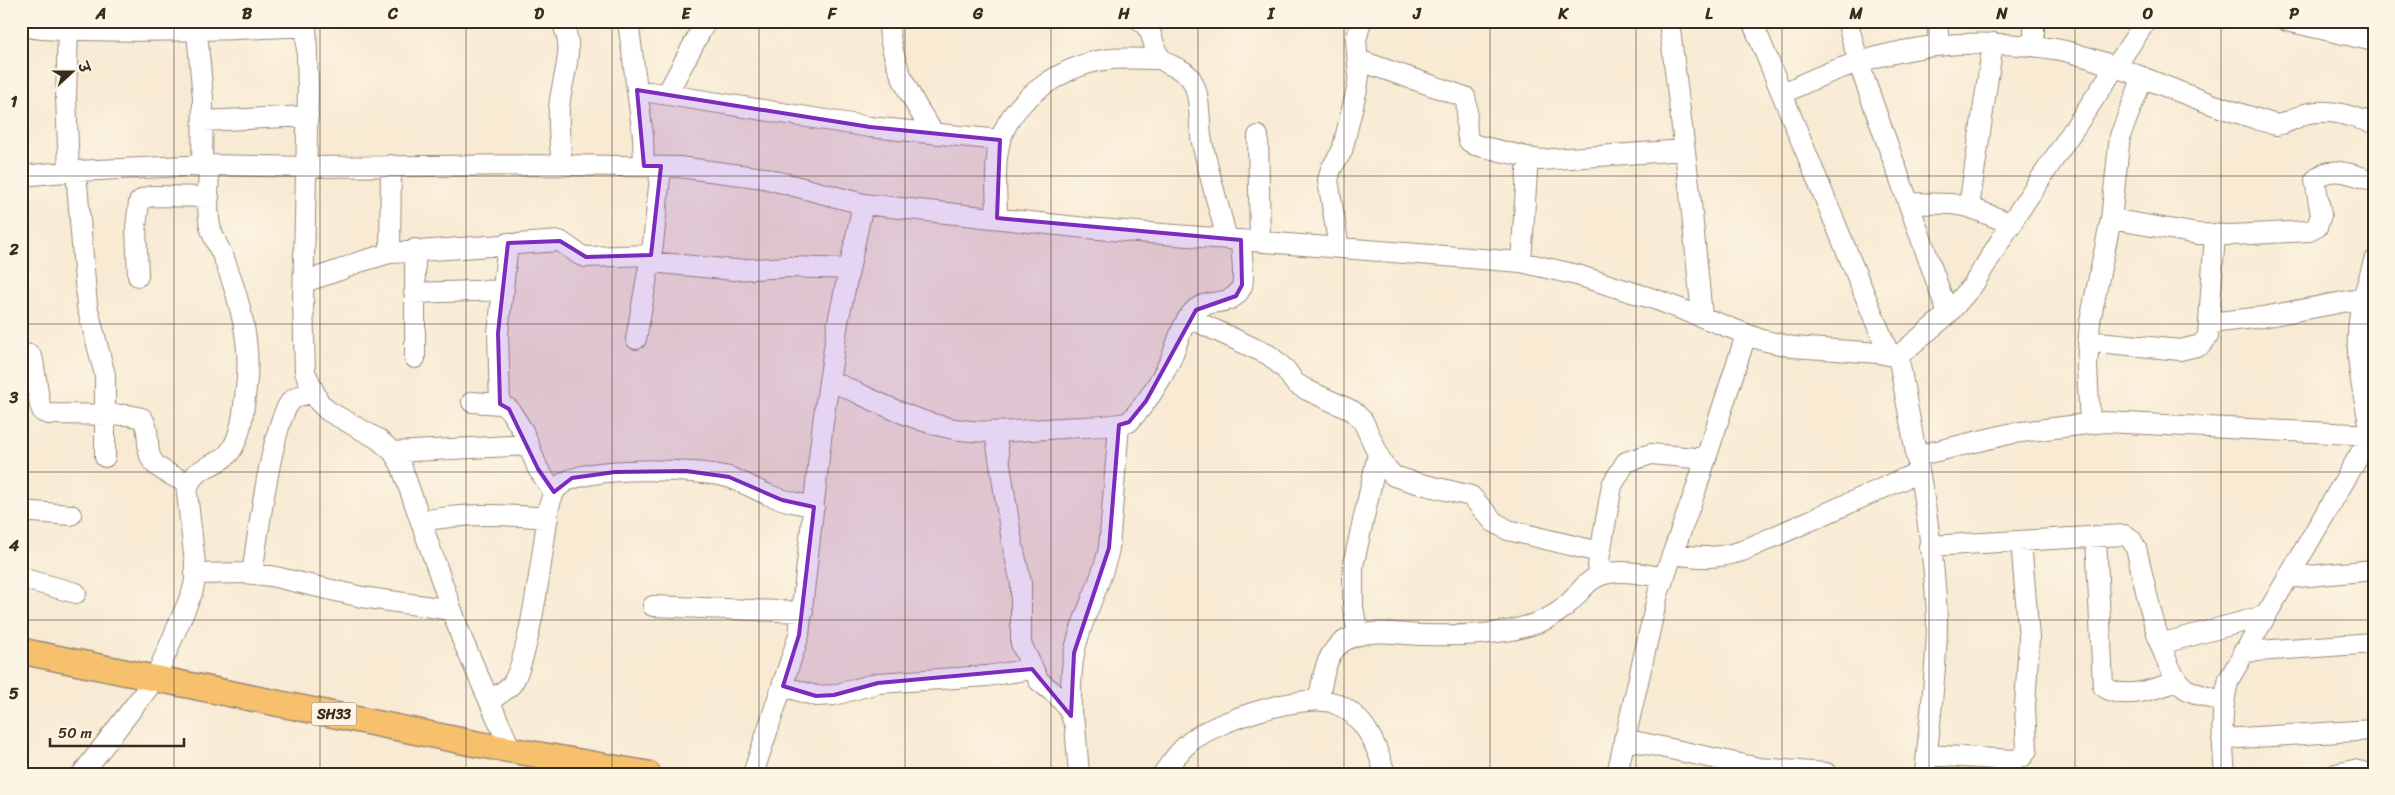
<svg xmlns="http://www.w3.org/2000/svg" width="2395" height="795" font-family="Sriracha,'Playpen Sans Deva',sans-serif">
  <rect width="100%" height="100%" fill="#fcf5e5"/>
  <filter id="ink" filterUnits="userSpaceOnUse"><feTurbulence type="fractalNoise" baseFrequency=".02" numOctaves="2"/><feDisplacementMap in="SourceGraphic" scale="10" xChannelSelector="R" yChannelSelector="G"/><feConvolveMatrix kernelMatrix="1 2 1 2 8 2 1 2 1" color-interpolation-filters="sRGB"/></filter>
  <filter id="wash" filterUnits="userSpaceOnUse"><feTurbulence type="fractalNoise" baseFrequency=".0096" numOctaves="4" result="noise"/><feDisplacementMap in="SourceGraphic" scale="20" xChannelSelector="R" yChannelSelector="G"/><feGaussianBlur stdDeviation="1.12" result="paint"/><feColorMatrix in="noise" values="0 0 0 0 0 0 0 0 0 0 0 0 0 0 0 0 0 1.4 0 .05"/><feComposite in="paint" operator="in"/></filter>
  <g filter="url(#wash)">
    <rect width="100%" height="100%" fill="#f8ead3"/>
  </g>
  <g filter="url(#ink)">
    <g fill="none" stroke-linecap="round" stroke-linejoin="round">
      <g stroke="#9a8a78" stroke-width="22">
        <path id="minor" d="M306 21 308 90 303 301 305 372 319 402 328 411 378 439 393 452 401 465 462 639 511 750
          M561 21C578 49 560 80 559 110 558 128 560 146 562 165
          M628 21 643 136 644 166
          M889 21C888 58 913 104 934 133
          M1141 21C1157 35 1150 45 1160 57 1168 68 1183 66 1191 79 1202 97 1198 122 1202 142 1209 175 1219 207 1227 239
          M1669 21 1690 193 1702 316
          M1752 21 1889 354
          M1847 21 1860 67 1948 314
          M2287 21 2374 41
          M21 24C38 32 63 29 81 30 157 32 231 30 306 26
          M68 29 66 97 69 171
          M197 32 203 98 202 166
          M1938 44V21
          M2034 46V21
          M1358 60 1465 97C1470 112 1463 126 1469 141L1475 145 1540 160 1685 150
          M637 90 870 127 1000 140
          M667 94 706 21
          M1782 94C1851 58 1922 40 2001 44 2022 45 2043 46 2065 51 2109 62 2150 81 2193 97 2220 108 2248 116 2276 125 2287 124 2294 118 2305 114 2328 107 2351 117 2374 123
          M203 121 308 116
          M1258 136 1260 242
          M76 171 87 306 105 375V457
          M21 176 76 171 209 165 306 167 562 165 679 167 764 178 863 204 1086 228 1521 262 1577 275 1657 300 1762 340 1793 347 1879 353 1897 357 1900 365C1914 447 1935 539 1937 622 1937 669 1929 726 1925 774
          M1909 203 1951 204 1969 207 2012 224
          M1969 207 1993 43
          M997 218C997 192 993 163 1001 138 1015 96 1068 63 1111 59 1128 58 1145 59 1161 59
          M2111 219 2198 234 2231 235 2309 231 2317 227 2321 215 2315 180C2330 163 2356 176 2374 181
          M1339 248 1328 180 1331 169 1342 151 1357 89 1359 76 1356 40 1361 21
          M390 253 391 165
          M650 262 734 270 790 267 848 269
          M1521 262 1528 157
          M138 276 136 227 139 202 144 198 153 196 209 197
          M304 282 340 270 356 263 390 253 560 241 580 255 586 257 651 255
          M414 293 504 290
          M1189 318 1269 355 1286 370 1295 383 1307 390 1353 411 1363 421 1383 465 1394 476 1413 482 1471 496 1494 522 1508 530 1599 552
          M2209 323 2263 317 2364 298
          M636 339 653 244 661 167
          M2088 341 2180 350 2201 345 2208 336 2215 234
          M21 353 30 355 33 360 40 405 43 412 49 414 128 415 142 418C153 432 142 454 157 466 165 473 178 478 188 484
          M1897 357 1948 314 1973 285 2017 214 2146 21
          M415 358V249
          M829 380C871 398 916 424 961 430 994 434 1028 430 1061 428 1084 426 1107 428 1129 422 1145 405 1160 382 1170 361 1177 346 1182 320 1196 309 1211 297 1232 309 1242 286 1245 277 1241 251 1241 240
          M472 402 500 404 509 409 523 431 538 469 554 492
          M500 404 498 333 508 243
          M2090 423 2087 367 2090 321 2111 219 2120 136 2143 77
          M995 432 1012 542 1021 583V644L1039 681 1058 696 1068 708 1075 725 1079 774
          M393 452 529 445
          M1916 456 2013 433 2104 422 2374 435
          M21 511 71 515
          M422 521C465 513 504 514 548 518
          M2096 536 2103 686C2122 702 2157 688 2178 681
          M1929 546 2124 535 2131 539 2136 548C2144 579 2160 672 2186 689 2197 695 2212 698 2223 702
          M1673 554C1700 558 1716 559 1742 551L1919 472
          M1598 566 1612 485 1626 462 1651 454 1706 459
          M195 574 245 573 271 576 362 597 452 610
          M252 574C257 542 272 419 292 400 298 395 307 394 314 393
          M21 578 76 593
          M2287 578 2374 570
          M653 606 803 612
          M1358 635 1353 607V566L1378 454
          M2160 644 2264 616
          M2243 652 2374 643
          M783 686 816 696 834 695 878 683 987 676 1032 669
          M1319 699C1323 678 1325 651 1346 640 1370 627 1399 635 1425 635 1453 636 1484 635 1512 630 1534 625 1553 619 1569 603 1578 595 1585 582 1597 577 1616 567 1644 575 1664 577
          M490 701C496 696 505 691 511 685 530 662 544 541 549 506 552 497 554 489 562 484 586 465 698 469 728 477 742 481 755 490 769 495 783 501 799 503 814 507
          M1071 716C1071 695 1070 675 1074 654 1081 617 1102 584 1109 548L1119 425
          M1624 739 1759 768 1826 773
          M2222 739 2374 730
          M1927 755 2014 760 2022 757 2027 750 2025 706 2029 638 2021 541
          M82 774 155 679 192 593 195 581V563L187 493C190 463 222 469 233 447 242 431 244 407 246 388 252 345 240 301 225 261 221 250 213 239 210 226 206 207 209 185 209 165
          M753 774 799 635 823 422 838 322 863 204
          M1163 774C1171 762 1179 751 1190 742 1215 721 1304 692 1334 703 1364 714 1377 745 1385 774
          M1617 774 1658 594 1696 489 1746 335
          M2225 774C2222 741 2220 710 2229 679L2371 435C2366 403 2356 369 2358 336 2358 311 2367 285 2374 261
          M2336 774 2354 770 2369 774"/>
      </g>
      <g stroke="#9a8a78" stroke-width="28">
        <path id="major" d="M21 651 477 744 648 774"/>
      </g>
      <use href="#minor" stroke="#fff" stroke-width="20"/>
      <use href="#major" stroke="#f7c06c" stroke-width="25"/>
    </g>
  </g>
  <path fill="#7b2cbf" fill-opacity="0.2" stroke="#7b2cbf" stroke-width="4" stroke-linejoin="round" d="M637 90 870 127 1000 140 997 218 1241 240 1242 285 1236 296 1196 310 1146 401 1129 422 1119 425 1109 548 1074 653 1071 716 1032 669 878 683 834 695 816 696 783 686 799 635 814 507 782 500 729 477 686 471 615 472 572 478 554 492 538 469 509 409 500 404 498 333 508 243 560 241 586 257 651 255 661 166H644Z"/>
  <path fill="none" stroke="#3b2a1e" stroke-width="1" stroke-opacity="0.55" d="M174 21V774M320 21V774M466 21V774M612 21V774M759 21V774M905 21V774M1051 21V774M1198 21V774M1344 21V774M1490 21V774M1636 21V774M1782 21V774M1929 21V774M2075 21V774M2221 21V774M21 176H2374M21 324H2374M21 472H2374M21 620H2374"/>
  <g text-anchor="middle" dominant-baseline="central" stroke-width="5" stroke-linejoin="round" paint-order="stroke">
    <rect fill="#fcf5e5" stroke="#75675a" stroke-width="1" x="311.5" y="702.5" width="45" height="23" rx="4"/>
    <g font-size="14" font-weight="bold" fill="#3b2a1e">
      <text x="334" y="714">SH33</text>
    </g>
  </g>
  <rect width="2395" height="795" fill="none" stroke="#fcf5e5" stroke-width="55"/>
  <g transform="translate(72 72) rotate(69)" stroke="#fcf5e5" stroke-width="4" paint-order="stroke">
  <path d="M0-4L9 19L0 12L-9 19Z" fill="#3b2a1e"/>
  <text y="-8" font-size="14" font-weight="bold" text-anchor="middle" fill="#3b2a1e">उ</text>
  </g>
  <path d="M50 738v8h134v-8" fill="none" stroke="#3b2a1e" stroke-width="2.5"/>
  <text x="58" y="738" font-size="15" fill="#3b2a1e" stroke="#fcf5e5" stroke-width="4" paint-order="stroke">50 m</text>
  <rect x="28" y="28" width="2340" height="740" fill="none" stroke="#3b2a1e" stroke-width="2"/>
  <g font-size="16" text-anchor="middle" font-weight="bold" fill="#3b2a1e">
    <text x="101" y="19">A</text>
    <text x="247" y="19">B</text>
    <text x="393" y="19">C</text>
    <text x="539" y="19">D</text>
    <text x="686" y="19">E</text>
    <text x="832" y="19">F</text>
    <text x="978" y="19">G</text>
    <text x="1124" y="19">H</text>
    <text x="1271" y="19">I</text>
    <text x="1417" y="19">J</text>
    <text x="1563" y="19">K</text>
    <text x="1709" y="19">L</text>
    <text x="1856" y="19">M</text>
    <text x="2002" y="19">N</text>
    <text x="2148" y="19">O</text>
    <text x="2294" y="19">P</text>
    <text x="14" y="107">1</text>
    <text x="14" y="255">2</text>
    <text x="14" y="403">3</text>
    <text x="14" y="551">4</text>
    <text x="14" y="699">5</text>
  </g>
</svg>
